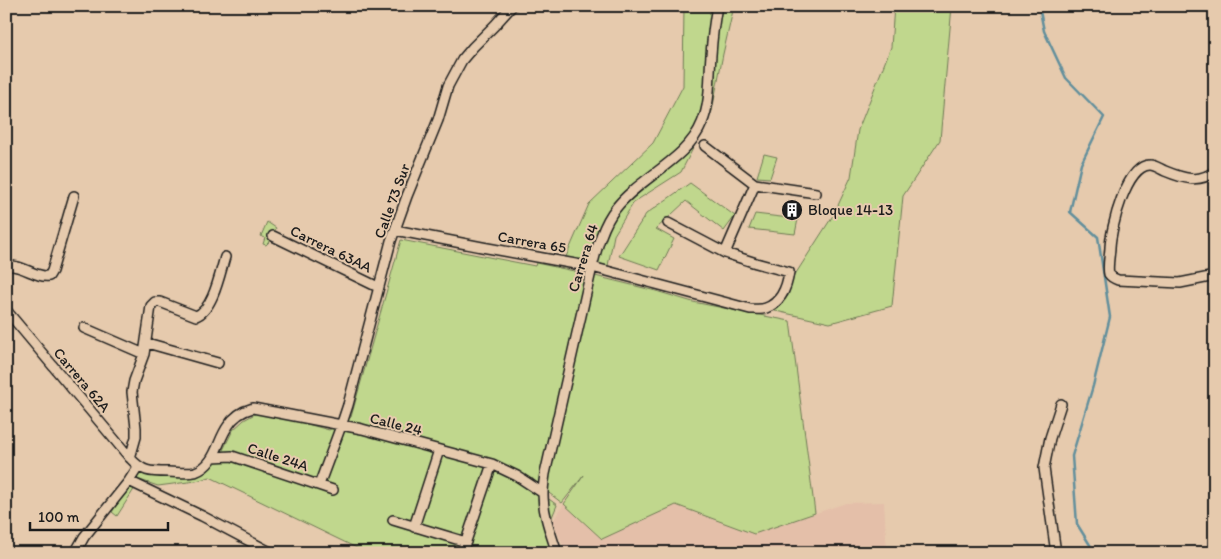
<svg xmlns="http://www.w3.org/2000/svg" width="1221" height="559" font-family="Itim,sans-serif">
  <rect width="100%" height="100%" fill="#e6caad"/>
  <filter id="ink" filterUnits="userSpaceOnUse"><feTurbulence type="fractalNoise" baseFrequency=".02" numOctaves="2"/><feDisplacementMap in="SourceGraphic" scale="10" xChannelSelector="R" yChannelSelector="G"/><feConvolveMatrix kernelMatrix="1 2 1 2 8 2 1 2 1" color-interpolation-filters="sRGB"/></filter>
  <g filter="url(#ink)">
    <path fill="#e4bfa9" d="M884 502 887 553H566L553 521 564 504 602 539 676 505 754 534 846 503Z"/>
    <path fill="#c0d78d" stroke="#6e7a54" d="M684 6H734L723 54 712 111 681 172 634 202 614 235 606 276 562 266 589 204 653 143 683 86Z
      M894 6H952L940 140 903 196 892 306 830 323 771 310 788 296 789 284 834 214 851 177 858 130 891 47Z
      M764 154 777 157 770 178 757 177Z
      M690 183 735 216 724 231 686 201 656 229 674 239 659 270 619 256 646 214Z
      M755 214 798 219 795 234 749 229Z
      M267 222 276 228 269 242 266 245 263 244 265 238 261 236Z
      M401 240 535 266 536 263 579 272 656 291 693 302 790 321 815 513 754 534 676 505 602 539 564 504 584 475 562 503 545 490 532 478 530 485 557 505 550 522 562 553H367L210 477 196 481 158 486 140 480 117 516 112 512 140 470 197 473 223 450 233 430 244 420 260 411 329 430 351 417Z"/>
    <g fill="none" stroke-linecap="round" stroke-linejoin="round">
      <path stroke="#628f9c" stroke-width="2.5" d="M1039 6 1044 31 1066 78 1104 117 1081 164 1070 212 1098 237 1110 317 1093 386 1072 456 1077 524 1095 553"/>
      <g stroke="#1c1c1c" stroke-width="12">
        <path id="minor" d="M705 146 755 184 816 193
          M1215 171C1199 184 1182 178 1165 171 1160 169 1155 165 1150 165 1126 165 1111 228 1110 247 1110 253 1107 268 1109 274 1111 277 1115 279 1118 280L1180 283 1215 276
          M395 230 482 247 592 267 750 309C755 309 761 310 766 308 782 302 787 287 789 272L756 263 725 253 668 223
          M273 236 378 287
          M725 253 755 184
          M6 266C22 264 36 278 49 276L52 271 74 196
          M6 310 130 458C143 472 149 472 168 472 176 472 187 474 195 472 216 465 217 441 228 426 234 416 242 411 253 408L362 429 492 464 517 476 543 493
          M84 328 144 354
          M147 343 218 363
          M213 457 232 456 333 490
          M130 458 136 437V428L132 392 134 381 144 354 151 306 155 302H160L196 316C213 310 220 273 225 257
          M129 481 202 516 272 553
          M319 485 341 426 348 405 391 241 407 196 438 120 448 86 462 60 473 47 495 25 512 6
          M393 520 466 542
          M414 527 439 450
          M75 553 84 537 129 481 138 467
          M462 553 492 464
          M557 553C551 534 543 514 543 494 543 487 544 481 545 474L592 267C597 247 603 224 616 208 639 178 688 159 702 123 711 102 709 78 711 55 712 39 714 22 717 6
          M1056 553 1044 468 1050 438 1061 404"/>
      </g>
      <use href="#minor" stroke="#e6caad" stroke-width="9"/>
    </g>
  </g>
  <defs>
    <g id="building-disc" transform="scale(1.125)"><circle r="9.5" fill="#1c1c1c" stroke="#e6caad"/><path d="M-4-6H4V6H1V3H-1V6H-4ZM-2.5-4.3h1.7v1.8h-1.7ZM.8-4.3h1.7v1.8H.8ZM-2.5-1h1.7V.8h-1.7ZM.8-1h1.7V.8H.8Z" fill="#fff"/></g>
  </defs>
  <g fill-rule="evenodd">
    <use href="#building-disc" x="792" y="210"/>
  </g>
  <g text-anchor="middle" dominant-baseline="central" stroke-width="4" stroke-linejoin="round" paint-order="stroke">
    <g font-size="15" fill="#1c1c1c" stroke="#e6caad">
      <text transform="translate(392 201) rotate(-70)">Calle 73 Sur</text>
      <text transform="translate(532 242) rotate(10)">Carrera 65</text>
      <text transform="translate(331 249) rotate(26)">Carrera 63AA</text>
      <text transform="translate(583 258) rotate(-73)">Carrera 64</text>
      <text transform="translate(82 380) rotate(50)">Carrera 62A</text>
      <text transform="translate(396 424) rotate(14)">Calle 24</text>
      <text transform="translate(278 457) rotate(18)">Calle 24A</text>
    </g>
    <g font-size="15" fill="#1c1c1c" stroke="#e6caad" text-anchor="start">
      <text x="808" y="210">Bloque 14-13</text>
    </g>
  </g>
  <rect width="1221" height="559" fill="none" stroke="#e6caad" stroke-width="25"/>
  <rect x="12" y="12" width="1196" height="534" fill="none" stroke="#1c1c1c" stroke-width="2" filter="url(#ink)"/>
  <path d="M30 522v8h138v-8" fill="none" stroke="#1c1c1c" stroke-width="2.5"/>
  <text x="38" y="522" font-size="15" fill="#1c1c1c" stroke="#e6caad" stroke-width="4" paint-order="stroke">100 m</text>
</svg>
